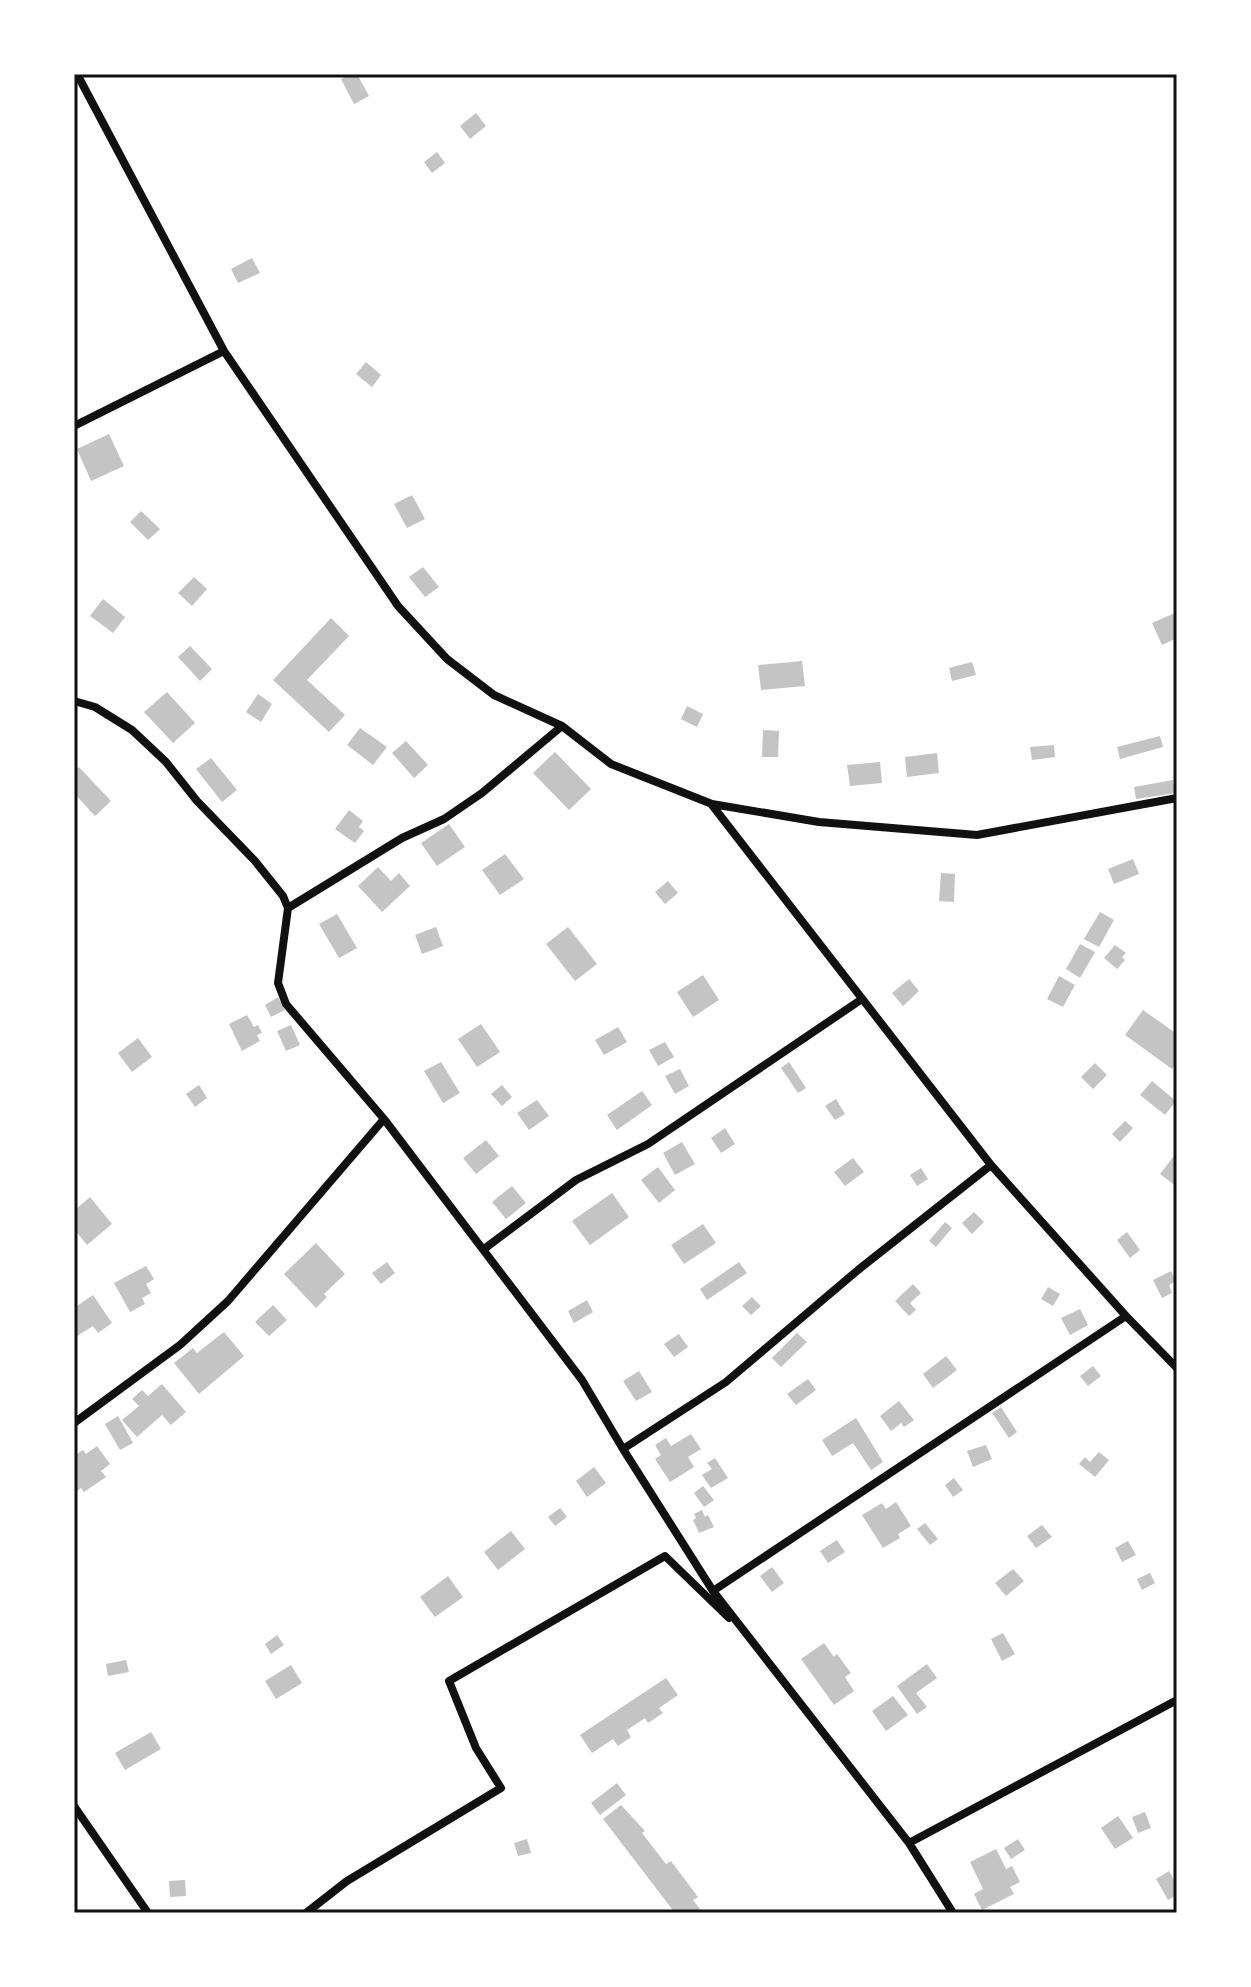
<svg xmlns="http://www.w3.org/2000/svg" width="1251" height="1987" font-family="Inter,sans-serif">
  <rect width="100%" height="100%" fill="#fff"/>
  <path fill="#c4c4c4" d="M351 74H357L369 96 354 104 341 79Z
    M476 113 486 126 470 139 460 126Z
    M437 152 445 163 432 173 424 162Z
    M252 258 260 273 238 283 231 269Z
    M366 362 381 375 372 387 356 374Z
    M109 434 124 466 91 481 77 449Z
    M412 495 425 519 407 528 394 504Z
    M141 511 160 529 148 540 130 522Z
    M423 567 439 587 425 597 409 577Z
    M194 577 207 589 192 606 178 593Z
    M103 599 125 617 113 633 90 616Z
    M1177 612V638L1162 645 1152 623Z
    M331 618 349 636 307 680 345 715 329 732 273 680Z
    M190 646 212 669 200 681 178 657Z
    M802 661 805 686 761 690 758 665Z
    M972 662 976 675 952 681 949 668Z
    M167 692 195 723 173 743 144 712Z
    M258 694 272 704 261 722 246 712Z
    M687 706 703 714 697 727 681 719Z
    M360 728 387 747 373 765 347 745Z
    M763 730 779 731 778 757H762Z
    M1160 736 1163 747 1120 759 1117 747Z
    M406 741 428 765 414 778 392 753Z
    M1054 745 1055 757 1032 760 1030 747Z
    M555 752 591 789 569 810 533 773Z
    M937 753 939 773 907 777 905 757Z
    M211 758 237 790 222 802 196 769Z
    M880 762 882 783 850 786 847 765Z
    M79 767 111 801 95 816 74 793V772Z
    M1173 780 1175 793 1136 799 1134 787Z
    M349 810 363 821 359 827 364 831 355 843 335 829Z
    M449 824 465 847 437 866 421 843Z
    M505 854 524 879 500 895 482 870Z
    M1133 859 1139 874 1114 884 1108 869Z
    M378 867 391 881 399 873 410 886 382 912 358 886Z
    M941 873 955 874 954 902 939 901Z
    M668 881 678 893 665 904 655 892Z
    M1100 912 1114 920 1099 947 1084 939Z
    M337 914 357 948 339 958 319 924Z
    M436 927 443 946 422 954 415 935Z
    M568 927 597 964 575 981 546 944Z
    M1080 944 1095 952 1080 978 1066 969Z
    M1115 945 1126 953 1122 957 1125 960 1117 969 1104 958Z
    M703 975 719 1000 693 1017 677 992Z
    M1059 976 1075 985 1063 1007 1047 999Z
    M909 979 919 991 903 1006 892 993Z
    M278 997 285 1010 271 1017 265 1005Z
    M1143 1010 1177 1034V1062L1172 1069 1125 1035Z
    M247 1015 254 1027 258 1025 262 1033 257 1035 260 1041 242 1051 229 1024Z
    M481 1024 500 1052 477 1067 458 1039Z
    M291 1025 300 1045 286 1051 277 1031Z
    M618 1027 627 1042 604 1055 595 1040Z
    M138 1038 152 1057 132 1072 118 1053Z
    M665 1042 674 1057 658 1066 649 1050Z
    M441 1062 460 1093 443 1103 424 1071Z
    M789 1062 806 1088 798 1093 781 1068Z
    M1095 1063 1107 1075 1093 1089 1081 1077Z
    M680 1069 689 1086 675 1094 665 1076Z
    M1152 1081 1176 1101 1165 1115 1140 1095Z
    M199 1085 207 1098 195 1107 186 1094Z
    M502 1085 512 1097 502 1106 491 1094Z
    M642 1091 652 1105 617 1130 607 1115Z
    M836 1099 845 1114 835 1120 825 1106Z
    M537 1100 549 1116 529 1130 517 1113Z
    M1125 1121 1133 1128 1120 1142 1112 1134Z
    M725 1128 735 1144 721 1153 711 1138Z
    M486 1140 499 1156 476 1174 463 1158Z
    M682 1142 695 1164 675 1175 663 1153Z
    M1177 1152V1187L1160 1174Z
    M853 1158 864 1172 845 1186 834 1172Z
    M658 1167 675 1190 659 1203 641 1180Z
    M921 1168 928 1179 917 1186 910 1175Z
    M512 1186 526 1203 506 1219 492 1202Z
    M612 1193 629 1217 590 1245 572 1221Z
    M90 1197 112 1224 87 1245 74 1229V1211Z
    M974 1212 984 1222 972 1234 962 1223Z
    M945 1222 952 1228 936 1247 929 1241Z
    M703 1224 716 1243 684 1264 671 1245Z
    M1127 1232 1140 1250 1130 1258 1117 1240Z
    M316 1243 345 1274 324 1294 327 1297 316 1308 284 1274Z
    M387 1262 395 1273 381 1284 372 1273Z
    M739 1262 747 1273 707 1300 700 1289Z
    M146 1266 154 1279 146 1284 151 1293 142 1298 145 1304 130 1312 114 1283Z
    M1171 1271 1176 1281 1169 1285 1172 1293 1162 1298 1153 1280Z
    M913 1284 921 1293 910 1303 916 1310 909 1316 895 1301Z
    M1048 1287 1060 1294 1053 1306 1041 1299Z
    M93 1295 112 1323 98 1333 93 1326 74 1338V1308Z
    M752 1297 761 1306 751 1315 742 1306Z
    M587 1300 593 1312 574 1323 568 1311Z
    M273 1305 287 1320 269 1336 255 1322Z
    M1080 1309 1088 1325 1070 1335 1061 1318Z
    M224 1332 244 1356 199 1394 174 1363 193 1348 197 1353Z
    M797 1333 807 1342 781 1367 772 1358Z
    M679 1334 688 1347 674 1357 664 1344Z
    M946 1356 957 1370 933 1388 923 1374Z
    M1093 1366 1101 1376 1088 1386 1080 1376Z
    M639 1371 652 1392 636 1401 623 1381Z
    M808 1379 816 1390 796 1405 787 1394Z
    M162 1384 186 1412 171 1425 162 1415 137 1437 122 1420 139 1406 132 1399 142 1390 148 1396Z
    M899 1401 914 1420 904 1427 901 1423 891 1431 880 1416Z
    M1001 1407 1017 1432 1009 1438 992 1413Z
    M118 1416 133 1443 120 1450 105 1424Z
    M856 1418 883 1462 871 1470 853 1443 832 1456 822 1440Z
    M691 1434 701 1449 688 1457 694 1467 670 1482 655 1459 661 1455 655 1445 666 1438 671 1446Z
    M986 1445 992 1459 973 1467 967 1451Z
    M97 1446 110 1464 101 1471 106 1477 84 1492 81 1488 74 1493V1456L83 1450 86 1454Z
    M1099 1452 1109 1460 1095 1477 1079 1464 1085 1457 1090 1462Z
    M715 1458 728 1478 711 1488 702 1475 712 1469 707 1463Z
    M594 1467 606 1483 587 1497 576 1481Z
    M954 1478 963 1490 953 1497 945 1485Z
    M703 1486 714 1500 704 1507 694 1493Z
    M896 1502 911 1526 898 1534 900 1538 883 1548 862 1515 882 1503 886 1509Z
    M560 1508 567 1517 555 1526 548 1517Z
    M702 1510 705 1517 708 1515 714 1527 699 1533 693 1520 696 1518 694 1514Z
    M925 1523 938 1539 930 1545 917 1529Z
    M1042 1525 1052 1537 1036 1548 1027 1536Z
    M511 1531 525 1549 498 1570 484 1552Z
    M837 1540 845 1552 828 1563 820 1551Z
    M1128 1541 1136 1555 1122 1562 1115 1548Z
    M772 1567 784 1583 772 1592 760 1576Z
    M1013 1569 1024 1581 1006 1596 995 1583Z
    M1150 1573 1155 1583 1142 1590 1137 1579Z
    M448 1576 463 1597 435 1617 420 1597Z
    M1003 1633 1015 1654 1002 1661 991 1639Z
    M277 1635 284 1645 271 1654 265 1644Z
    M824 1643 834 1657 837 1654 851 1673 845 1677 854 1691 834 1705 801 1659Z
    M126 1660 129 1672 108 1676 106 1664Z
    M927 1664 937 1678 916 1693 927 1707 917 1714 897 1686Z
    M291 1665 302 1683 276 1699 265 1681Z
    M666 1678 678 1695 659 1708 663 1713 648 1723 645 1718 627 1730 631 1737 618 1746 613 1739 592 1753 580 1735Z
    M893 1696 908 1715 886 1731 872 1711Z
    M151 1732 161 1749 125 1770 115 1753Z
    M617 1783 626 1795 600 1815 591 1803Z
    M621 1805 645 1831 642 1833 666 1864 671 1861 698 1897 693 1900 703 1913H675L603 1819Z
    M1145 1812 1151 1828 1138 1833 1132 1817Z
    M1118 1816 1133 1838 1115 1849 1101 1828Z
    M527 1839 531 1853 518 1856 514 1843Z
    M1018 1839 1025 1850 1011 1859 1004 1848Z
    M996 1849 1006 1869 1012 1866 1020 1882 1010 1887 1014 1894 982 1910 974 1894 983 1889 970 1862Z
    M1169 1871 1177 1885V1895L1168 1900 1156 1879Z
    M185 1880 186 1896 170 1897 169 1881Z"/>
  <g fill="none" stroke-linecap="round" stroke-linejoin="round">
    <path stroke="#111" stroke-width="8" d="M77 74 224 351 398 606 447 659 494 695 562 726 611 764 712 804 819 822 977 835 1177 798
      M74 426 224 351
      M74 701 95 707 132 730 166 762 197 801 255 861 283 896 288 908 278 983 286 1004 384 1119 582 1380 623 1449 713 1591 909 1843 953 1913
      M712 805 991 1165 1126 1316 1177 1368
      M288 908 402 838 444 819 482 793 562 726
      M484 1249 576 1180 648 1144 862 999
      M74 1423 180 1345 228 1301 384 1119
      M623 1449 726 1382 858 1270 991 1165
      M713 1591 1126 1316
      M74 1806 148 1913
      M909 1843 1177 1700
      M306 1913 347 1881 501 1788 476 1748 449 1681 665 1556 729 1618"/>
  </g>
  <rect width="1251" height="1987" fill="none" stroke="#ffffff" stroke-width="152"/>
  <rect x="76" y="76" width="1099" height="1835" fill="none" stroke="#111" stroke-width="3"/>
</svg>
